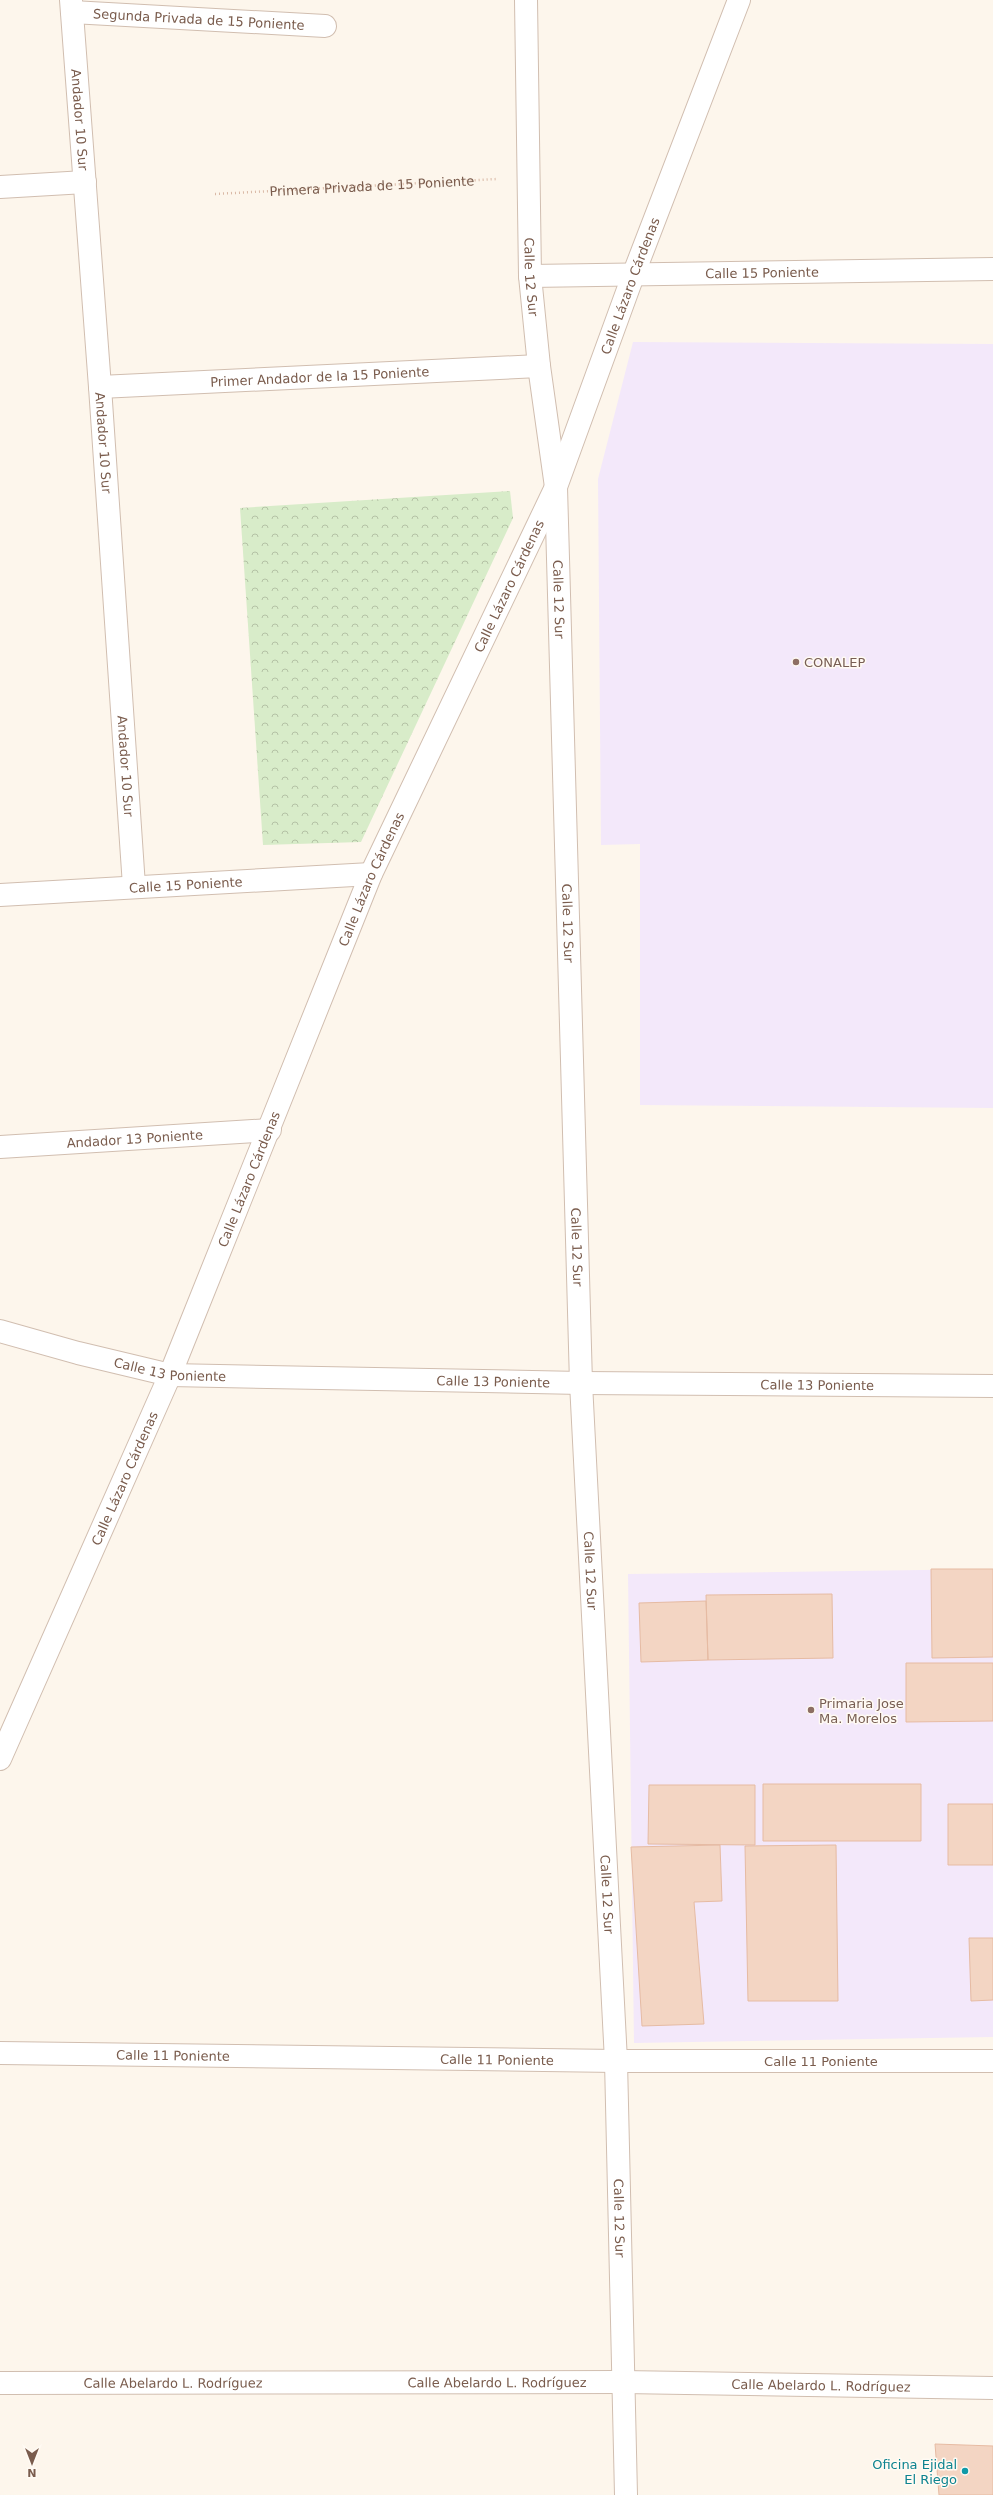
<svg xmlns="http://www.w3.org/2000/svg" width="993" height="2495" font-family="'DejaVu Sans',sans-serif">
  <defs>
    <pattern id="forest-crowns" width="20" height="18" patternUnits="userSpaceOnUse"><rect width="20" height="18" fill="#d8ecc9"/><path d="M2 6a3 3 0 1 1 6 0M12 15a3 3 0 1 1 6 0" fill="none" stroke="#b4c2a5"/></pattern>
  </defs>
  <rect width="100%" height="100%" fill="#fdf6ec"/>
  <path fill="#f3e8fa" d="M633 342 993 344V1108L640 1105V844L601 845 598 479Z
    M993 1569V2037L634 2043 628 1574Z"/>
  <path fill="url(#forest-crowns)" d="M510 491 513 518 361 842 263 845 240 508Z"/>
  <path fill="#f3d5c3" stroke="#e6bba3" d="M931 1569H993V1657L932 1658Z
    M832 1594 833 1658 708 1660 706 1595Z
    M706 1601 708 1660 641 1662 639 1603Z
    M906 1663H993V1721L906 1722Z
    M763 1784H921V1841H763Z
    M649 1785H755V1845L648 1844Z
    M948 1804H993V1865H948Z
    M720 1845 722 1901 694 1902 704 2024 642 2026 631 1847Z
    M836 1845 838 2001H748L745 1846Z
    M969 1938H993V2000L971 2001Z
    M935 2444 993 2446V2495H939Z"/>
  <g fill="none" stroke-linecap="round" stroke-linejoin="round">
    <g stroke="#d1beb0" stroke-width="24">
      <g id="minor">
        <path id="s2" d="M71 0 100 387 134 886"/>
        <path id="s3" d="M526 0 530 276 539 366 556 487 581 1383 616 2061 626 2495"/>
        <path id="s4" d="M72 12 325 26"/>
        <path d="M0 187 85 182"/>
        <path id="s5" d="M530 276 993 269"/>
        <path id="s6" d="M100 387 539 366"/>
        <path id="s7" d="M0 895 371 874"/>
        <path id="s8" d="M0 1147 270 1130"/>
        <path id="s9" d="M0 1331 78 1353 170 1375 581 1383 993 1386"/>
        <path id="s10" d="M0 1759 170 1375 371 874 556 487 634 273 739 0"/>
        <path id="s11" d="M0 2053 616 2061H993"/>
        <path id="s12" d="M0 2383 623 2382 993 2388"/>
      </g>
    </g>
    <path stroke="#d9b8a5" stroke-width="2.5" stroke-dasharray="1 3" stroke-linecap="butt" id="s1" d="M215 194 497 179"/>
    <use href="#minor" stroke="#fff" stroke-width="22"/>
  </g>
  <g fill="#8d6e63" stroke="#fffaf3" stroke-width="1.5">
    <circle cx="796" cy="662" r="4"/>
    <circle cx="811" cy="1710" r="4"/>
  </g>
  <circle fill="#0f9aa8" stroke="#fffaf3" stroke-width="1.5" cx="965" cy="2471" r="4"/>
  <g text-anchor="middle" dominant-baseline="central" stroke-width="3" stroke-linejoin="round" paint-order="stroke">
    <g font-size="13" fill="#7a5c4d" stroke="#fffaf3">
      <text stroke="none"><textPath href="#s4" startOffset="127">Segunda Privada de 15 Poniente</textPath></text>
      <text stroke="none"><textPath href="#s2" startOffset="120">Andador 10 Sur</textPath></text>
      <text stroke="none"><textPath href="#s1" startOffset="157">Primera Privada de 15 Poniente</textPath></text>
      <text stroke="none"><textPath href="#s5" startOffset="232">Calle 15 Poniente</textPath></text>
      <text stroke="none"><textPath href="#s3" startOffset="277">Calle 12 Sur</textPath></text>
      <text stroke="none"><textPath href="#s10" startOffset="1603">Calle Lázaro Cárdenas</textPath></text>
      <text stroke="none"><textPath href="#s6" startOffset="220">Primer Andador de la 15 Poniente</textPath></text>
      <text stroke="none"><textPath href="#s2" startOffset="444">Andador 10 Sur</textPath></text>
      <text stroke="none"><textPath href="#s10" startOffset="1279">Calle Lázaro Cárdenas</textPath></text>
      <text stroke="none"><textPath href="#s3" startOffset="601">Calle 12 Sur</textPath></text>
      <text stroke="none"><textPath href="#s2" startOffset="768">Andador 10 Sur</textPath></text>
      <text stroke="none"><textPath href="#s10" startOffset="955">Calle Lázaro Cárdenas</textPath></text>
      <text stroke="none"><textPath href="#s7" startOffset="186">Calle 15 Poniente</textPath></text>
      <text stroke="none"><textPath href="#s3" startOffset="925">Calle 12 Sur</textPath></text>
      <text stroke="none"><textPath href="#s8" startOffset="135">Andador 13 Poniente</textPath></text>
      <text stroke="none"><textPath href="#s10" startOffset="631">Calle Lázaro Cárdenas</textPath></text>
      <text stroke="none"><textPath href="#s3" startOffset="1249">Calle 12 Sur</textPath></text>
      <text stroke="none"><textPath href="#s9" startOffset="175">Calle 13 Poniente</textPath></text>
      <text stroke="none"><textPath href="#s9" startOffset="499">Calle 13 Poniente</textPath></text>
      <text stroke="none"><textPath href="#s9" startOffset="823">Calle 13 Poniente</textPath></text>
      <text stroke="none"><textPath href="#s10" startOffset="307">Calle Lázaro Cárdenas</textPath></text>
      <text stroke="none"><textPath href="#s3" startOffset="1573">Calle 12 Sur</textPath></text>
      <text stroke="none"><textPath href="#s3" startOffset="1897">Calle 12 Sur</textPath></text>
      <text stroke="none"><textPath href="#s11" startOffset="173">Calle 11 Poniente</textPath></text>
      <text stroke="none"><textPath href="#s11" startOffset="497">Calle 11 Poniente</textPath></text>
      <text stroke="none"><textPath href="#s11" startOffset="821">Calle 11 Poniente</textPath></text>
      <text stroke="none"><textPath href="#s3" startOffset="2221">Calle 12 Sur</textPath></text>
      <text stroke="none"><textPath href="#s12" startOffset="497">Calle Abelardo L. Rodríguez</textPath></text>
      <text stroke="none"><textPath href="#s12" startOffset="173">Calle Abelardo L. Rodríguez</textPath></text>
      <text stroke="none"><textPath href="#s12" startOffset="821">Calle Abelardo L. Rodríguez</textPath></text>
    </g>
    <g font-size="13" fill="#785e54" stroke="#fffaf3" text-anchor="start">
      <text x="804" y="662">CONALEP</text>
      <text x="819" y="1703">Primaria Jose<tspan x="819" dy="15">Ma. Morelos</tspan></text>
    </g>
    <g font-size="13" fill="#0d838f" stroke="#fffaf3" text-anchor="end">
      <text x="957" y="2464">Oficina Ejidal<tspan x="957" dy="15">El Riego</tspan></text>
    </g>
  </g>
  <g transform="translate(32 2463) rotate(180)" stroke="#fffaf3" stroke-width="3" paint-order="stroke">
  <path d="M0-3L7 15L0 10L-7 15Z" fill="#7a5c4d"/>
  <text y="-6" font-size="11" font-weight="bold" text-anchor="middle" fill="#7a5c4d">N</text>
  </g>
</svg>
